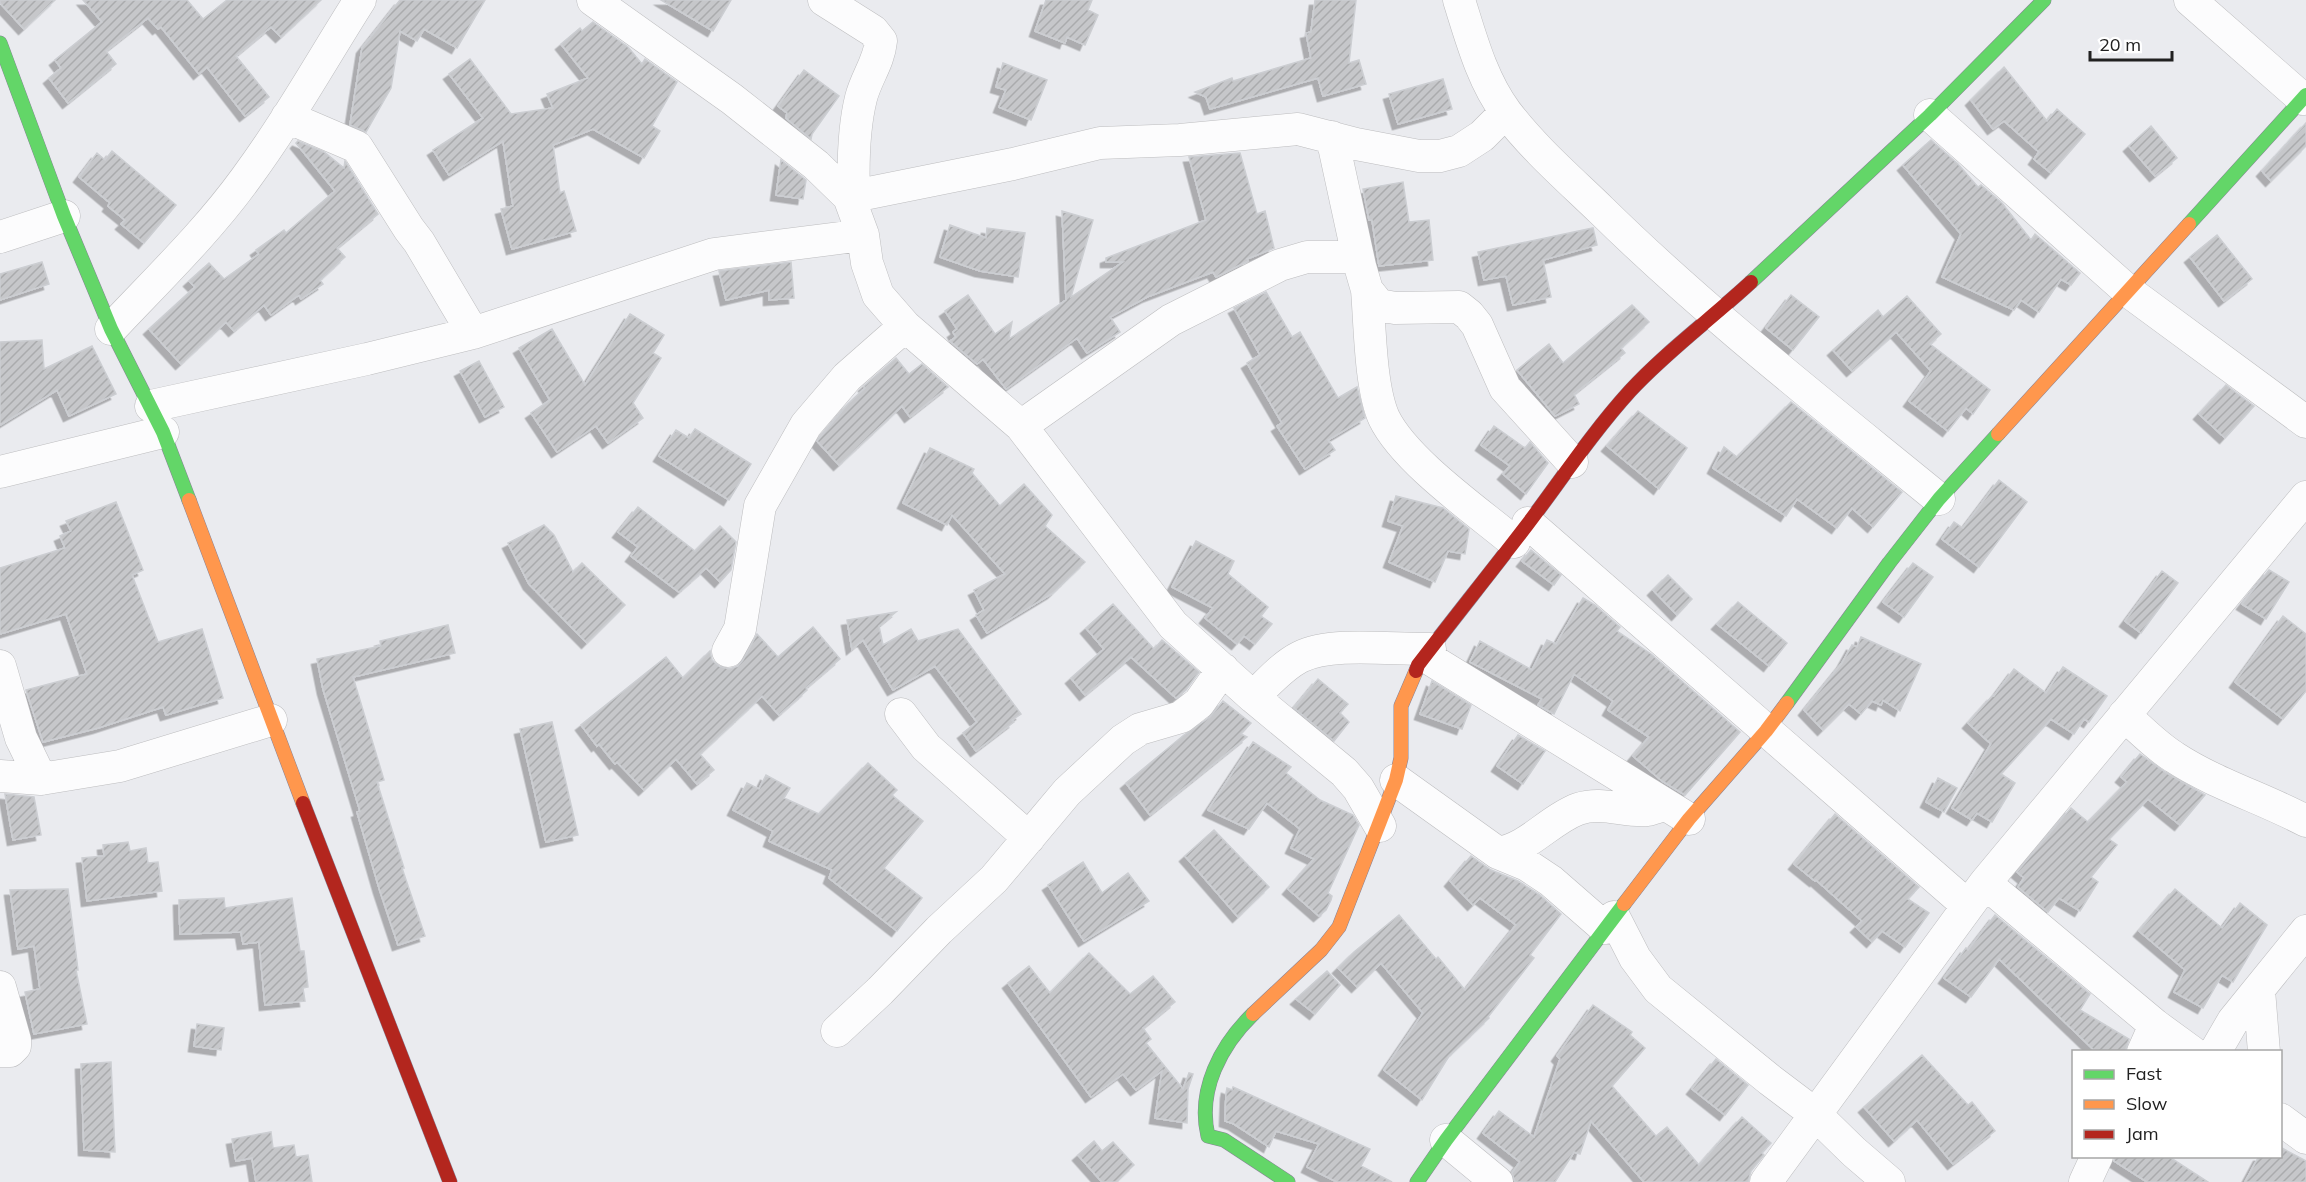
<svg xmlns="http://www.w3.org/2000/svg" width="2306" height="1182" font-family="Mulish,sans-serif">
  <defs>
    <pattern id="building-hatch" width="6" height="6" patternUnits="userSpaceOnUse" patternTransform="scale(1.5)"><rect width="6" height="6" fill="#c6c7ca"/><path d="M-1 1l2-2M0 6l6-6M5 7l2-2" fill="none" stroke="#aaabad"/></pattern>
    <filter id="shadow"><feDropShadow dx="-5.5" dy="5.5" stdDeviation="0" flood-color="#0004"/></filter>
  </defs>
  <rect width="100%" height="100%" fill="#eaebef"/>
  <path fill="url(#building-hatch)" stroke="#ccced2" stroke-width="1.5" filter="url(#shadow)" d="M0 0H55L24 29 0 3Z
    M83 0H187L203 19 227 0H321L281 37 271 27 236 56 269 97 245 116 207 67 199 74 161 27 158 29 148 18 106 51 116 64 68 103 49 78 61 68 55 60 102 22Z
    M400 0H485L457 48 424 29 417 41 400 31 391 88 366 132 350 125 362 48Z
    M661 0H731L713 31Z
    M1046 0H1092L1088 10 1098 15 1085 45 1067 37 1065 43 1035 31Z
    M1315 0H1356L1349 63 1359 60 1366 84 1323 96 1318 78 1210 109 1206 97 1195 92 1232 78 1233 81 1311 58 1306 33 1311 32Z
    M593 22 628 47 642 64 645 59 677 82 652 126 660 131 644 158 593 129 553 145 560 193 564 191 576 231 512 249 501 209 513 206 503 141 449 175 433 150 483 118 449 74 470 59 511 114 553 108 547 94 588 78 561 44 580 28 582 31Z
    M1003 63 1047 80 1031 120 999 107 1006 90 996 87Z
    M2004 67 2047 121 2057 109 2085 134 2051 173 2034 159 2039 152 2004 121 1993 129 1971 100Z
    M804 70 839 96 812 134 811 139 786 118 787 113 778 106Z
    M1443 79 1452 109 1398 124 1389 94Z
    M2306 123V146L2271 181 2262 171Z
    M2151 126 2177 158 2155 176 2129 146Z
    M1931 140 1958 164 1978 187 1981 185 2002 203 2031 240 2035 234 2080 273 2071 285 2061 279 2039 312 2021 300 2014 310 1942 277 1961 234 1903 165Z
    M298 141 324 152 344 168 345 161 378 214 337 248 345 257 320 280 323 284 301 299 299 295 271 315 264 305 234 331 226 322 181 364 149 329 195 287 189 281 209 263 224 279 259 254 256 250 284 230 286 233 335 191 296 143Z
    M112 151 176 205 144 243 121 224 125 220 108 206 110 203 79 177 97 153 105 160Z
    M1240 153 1257 214 1265 211 1274 248 1247 259 1248 261 1216 277 1213 272 1147 297 1110 317 1120 332 1087 353 1077 338 1006 389 983 359 977 364 950 341 956 337 953 332 957 329 945 311 968 295 995 334 1012 322 1009 339 1066 300 1062 211 1093 220 1071 297 1123 262H1106V258L1206 220 1189 157Z
    M781 160 806 180 803 199 776 195Z
    M1403 182 1409 222 1429 220 1433 260 1379 266 1372 220H1369L1363 189Z
    M950 225 986 238 987 228 1025 233 1018 277 980 271 940 257Z
    M1593 228 1597 245 1543 260 1551 297 1513 305 1506 276 1484 280 1478 252Z
    M2217 235 2252 279 2224 301 2190 257Z
    M42 262 49 284 0 300V274Z
    M791 262 794 298 769 300V290L726 300 719 271Z
    M1266 292 1292 337 1300 332 1338 398 1357 387 1365 418 1328 440 1335 450 1305 469 1277 426 1282 423 1247 363 1260 355 1234 308Z
    M1791 295 1819 317 1793 350 1766 328Z
    M1907 296 1941 334 1930 344 1990 390 1973 414 1966 408 1948 431 1909 401 1931 371 1896 332 1852 371 1833 350 1878 310 1883 317Z
    M1632 305 1649 322 1621 348 1625 353 1574 394 1579 404 1555 416 1517 370 1549 344 1563 363Z
    M630 314 664 335 653 353 661 358 633 403 643 418 608 443 596 426 557 452 531 413 550 400 519 348 552 329 585 385Z
    M42 340 44 369 92 346 116 394 69 416 57 390 0 425V342Z
    M896 358 909 374 922 364 948 387 910 417 902 406 839 465 817 441 848 404 865 388 864 386Z
    M479 361 504 407 485 417 460 371Z
    M2226 385 2254 406 2225 438 2199 414Z
    M1791 402 1902 492 1873 527 1852 508 1837 528 1797 499 1786 516 1713 468 1724 447 1737 457Z
    M1638 411 1687 448 1659 489 1607 446Z
    M1494 426 1525 448 1530 442 1548 463 1526 494 1503 474 1510 466 1481 445Z
    M695 429 751 464 729 500 659 456 676 430 689 438Z
    M930 448 974 469 972 473 1000 506 1024 484 1052 515 1045 526 1085 562 1053 593 987 633 976 615 984 610 974 590 1005 574 952 515 947 525 903 503Z
    M1999 480 2027 502 1979 567 1942 539 1954 522 1963 528Z
    M1396 496 1443 508 1469 529 1465 554 1448 551 1435 582 1389 562 1403 526 1388 521Z
    M116 502 143 570 132 575 158 642 202 629 223 698 166 715 163 707 98 728 43 742 26 690 87 674 66 614 0 634V568L65 548 60 536 71 531 66 521Z
    M638 507 695 551 720 526 736 542 731 570 720 582 706 568 679 592 631 556 638 547 618 532Z
    M544 525 554 535 573 572 582 563 625 605 587 643 529 584 508 543Z
    M1196 541 1234 561 1228 574 1268 607 1261 616 1272 624 1255 644 1244 636 1237 644 1205 618 1213 608 1172 587Z
    M1531 550 1561 575 1554 585 1522 561Z
    M1913 563 1933 577 1904 617 1883 602Z
    M2269 570 2289 582 2266 619 2242 604Z
    M2162 571 2178 583 2141 633 2125 621Z
    M1668 575 1692 599 1677 615 1653 590Z
    M1583 598 1595 605 1620 627 1617 631 1651 654 1740 732 1685 795 1662 781 1633 756 1649 737 1608 710 1613 701 1574 674 1554 714 1538 705 1542 699 1470 662 1480 641 1532 670 1547 640 1556 644Z
    M1738 602 1787 643 1769 666 1717 624Z
    M1113 604 1154 649 1162 640 1199 672 1186 690 1176 698 1131 657 1085 695 1071 678 1104 649 1086 628Z
    M896 612 879 626 883 645 911 629 918 641 958 629 1021 714 1012 720 1014 722 976 751 963 733 977 722 935 666 893 690 863 640 852 649 847 620Z
    M2283 616 2306 634V691L2283 719 2235 682Z
    M448 625 455 653 353 677 384 780 377 782 404 868H402L425 936 398 945 379 888 357 812 360 811 323 689 317 659 381 646 380 641Z
    M813 627 840 659 806 688 807 690 779 715 762 696 700 754 714 770 697 784 676 759 644 790 617 762 615 764 599 744 597 746 581 725 666 657 683 678 710 651 712 660 719 666 729 669 738 666 743 660 757 634 778 657Z
    M1861 637 1921 664 1900 711 1883 700 1881 705 1872 701 1861 714 1849 704 1823 730 1804 710 1842 663 1852 645 1857 647Z
    M2063 667 2107 696 2089 722 2084 719 2074 734 2051 719 2001 774 2015 783 1992 822 1977 813 1972 820 1952 808 1991 744 1968 723 1993 695 1994 696 2014 669 2046 693Z
    M1318 679 1348 704 1340 713 1349 722 1334 741 1294 708Z
    M1432 681 1471 705 1462 729 1420 714Z
    M1223 701 1251 723 1241 734 1247 737 1150 815 1126 783 1184 735 1210 717Z
    M552 722 578 835 546 842 520 729Z
    M1518 735 1545 751 1523 784 1497 766Z
    M1253 742 1291 767 1286 773 1320 800 1353 815 1359 825 1328 893 1332 896 1331 900 1326 910 1319 916 1288 889 1314 859 1291 848 1300 829 1267 803 1249 829 1208 810Z
    M2140 754 2165 772 2205 795 2180 825 2148 799 2109 839 2117 845 2091 877 2098 882 2080 911 2059 898 2048 912 2018 887 2024 878 2017 872 2071 808 2088 822 2127 782 2121 777Z
    M868 763 897 790 892 795 923 821 884 868 922 898 897 931 829 878 832 870 769 841 773 831 733 810 747 783 759 789 766 775 790 788 784 798 819 814Z
    M1938 778 1957 788 1944 812 1926 802Z
    M5 794 34 797 41 835 13 840Z
    M1835 814 1919 887 1908 899 1929 913 1905 947 1882 931 1872 942 1856 927 1862 921 1816 880 1815 881 1794 864Z
    M1214 830 1269 887 1238 917 1185 856Z
    M128 842 130 851 146 848 148 863 158 862 162 891 87 901 82 858 104 856 103 845Z
    M1471 856 1491 870 1518 881 1540 895 1561 914 1530 955 1534 958 1488 1017 1489 1018 1449 1056 1422 1100 1384 1070 1423 1013 1381 963 1357 987 1338 968 1354 952 1399 915 1436 959 1438 957 1465 990 1516 925 1480 898 1473 905 1450 881Z
    M1083 862 1102 893 1128 873 1149 901 1084 941 1048 885Z
    M68 889 78 970H76L87 1024 34 1034 25 992 40 989 34 946 18 949 10 890Z
    M2175 889 2222 928 2240 903 2267 925 2233 982 2222 975 2203 1008 2174 992 2185 970 2139 931Z
    M224 898 225 908 292 898 300 951H304L308 987 303 988 305 1001 265 1005 259 942 243 944 241 932 180 934 179 900Z
    M1995 915 2090 994 2080 1010 2129 1039 2125 1052H2096L1999 959 1971 997 1944 978 1966 948 1968 950Z
    M1089 953 1130 994 1153 976 1175 1002 1143 1028 1151 1039 1146 1043 1183 1089 1189 1073 1193 1074 1188 1089 1187 1123 1155 1118 1162 1071 1136 1090 1123 1074 1091 1097 1008 983 1029 966 1050 993Z
    M1327 971 1340 985 1315 1014 1296 999Z
    M1593 1005 1632 1032 1630 1035 1645 1048 1612 1086 1656 1136 1667 1127 1699 1165 1742 1117 1771 1143 1762 1153 1764 1155 1751 1171 1748 1182H1644L1591 1121 1580 1154 1574 1152 1555 1182H1515L1512 1173 1520 1162 1483 1133 1499 1111 1534 1137 1560 1059 1557 1056Z
    M197 1024 224 1028 221 1050 194 1046Z
    M1922 1055 1968 1105 1972 1102 1995 1131 1953 1164 1917 1120 1894 1141 1864 1107Z
    M1716 1059 1748 1085 1725 1115 1692 1089Z
    M111 1062 115 1152 84 1150 81 1064Z
    M1233 1087 1370 1149 1361 1166 1392 1182H1337L1307 1167 1319 1144 1276 1131 1269 1147 1234 1124 1225 1121 1226 1093 1227 1088 1232 1090Z
    M271 1132 273 1148 294 1145 296 1157 308 1155 312 1182H256L252 1158 236 1161 232 1139Z
    M1094 1141 1102 1151 1113 1142 1134 1165 1116 1182H1102L1078 1155Z
    M2280 1147 2306 1161V1182H2245L2259 1156H2280Z
    M2115 1156H2168L2208 1182H2147L2114 1161Z"/>
  <g fill="none" stroke-linecap="round" stroke-linejoin="round">
    <g stroke="#bdbdbf" stroke-width="33">
      <path id="street" d="M593 0 732 99 816 165 849 197 863 235 867 263 878 295 905 326 1021 426 1173 625 1253 697 1344 772 1358 788 1380 826
        M824 0 873 31 881 41C879 62 866 78 861 98 854 126 853 167 854 196
        M1459 0C1471 38 1482 80 1506 112 1533 148 1569 179 1601 210 1707 314 1824 405 1939 499
        M2190 0 2303 99
        M1930 115 2128 291 2306 422
        M287 117 357 147 409 229 419 242 473 333
        M1332 137 1360 266 1367 290 1379 305 1395 308 1459 307 1469 315 1477 325 1505 388 1572 462
        M849 197 1013 164 1100 143 1180 140 1298 129 1356 144 1419 156H1440L1459 151 1482 136 1506 112
        M0 237 64 216
        M1367 290C1370 325 1370 387 1384 418 1405 461 1477 511 1514 542
        M111 329C157 280 207 232 246 178 288 121 322 60 360 0
        M151 406 367 359 473 333 714 254 863 235
        M1021 426 1171 320 1280 265 1307 257H1358
        M0 472 163 432
        M1528 523 1967 905
        M728 651 740 629 760 506 806 425 847 377 905 326
        M1425 656 1689 819
        M0 666 21 738 41 779
        M1253 697C1267 684 1282 666 1300 657 1332 641 1394 650 1430 649
        M901 714 926 747 1029 838
        M2124 715C2140 729 2156 746 2174 757 2215 784 2263 798 2306 821
        M0 776 41 779 120 766 271 720
        M1396 780 1498 853 1527 865 1551 881 1605 928
        M1498 853C1529 848 1549 820 1578 809 1602 801 1624 812 1647 810 1653 809 1659 806 1665 805
        M1985 883 2155 1025 2192 1052
        M1614 917 1635 958 1658 989 1770 1080 1815 1114 1854 1152 1889 1182
        M0 987 15 1040V1046L10 1051H0
        M2259 990 2264 1052
        M837 1031 880 991 939 930 994 879 1067 792 1123 740 1140 729 1181 717 1199 703 1223 669
        M2143 1052 2155 1025
        M2215 1052 2233 1021 2306 931
        M2280 1119 2306 1138
        M1446 1140 1497 1182
        M1766 1182 1985 883 2306 497
        M2085 1182 2097 1156"/>
    </g>
    <g stroke="#898498" stroke-width="15">
      <path id="fast" d="M0 43 64 216 111 329 163 432 189 500
        M2189 224 2306 95
        M1751 282 1930 115 2044 0
        M1787 703 1889 563 1939 499 1998 434
        M1253 1014C1221 1045 1197 1090 1208 1136L1224 1140 1288 1182
        M1417 1182 1446 1140 1624 904"/>
    </g>
    <g stroke="#898498" stroke-width="15">
      <path id="slow" d="M1998 434 2189 224
        M189 500 303 803
        M1624 904 1689 819 1766 731 1787 703
        M1253 1014 1321 950 1339 927 1396 780 1401 758V706L1416 671"/>
    </g>
    <g stroke="#898498" stroke-width="15">
      <path id="jam" d="M1416 671 1418 665C1454 618 1491 572 1527 525 1561 480 1592 433 1630 391 1667 351 1711 319 1751 282
        M303 803 450 1182"/>
    </g>
    <use href="#street" stroke="#fcfcfd" stroke-width="32"/>
    <use href="#fast" stroke="#63d668" stroke-width="14"/>
    <use href="#slow" stroke="#ff974d" stroke-width="14"/>
    <use href="#jam" stroke="#b3261e" stroke-width="14"/>
  </g>
  <rect x="2072" y="1050" width="210" height="108" fill="#ffffff" stroke="#a6a6a6" stroke-width="1.5"/>
  <rect x="2084" y="1070" width="30" height="9" fill="#63d668" stroke="#a6a6a6" stroke-width="1.5"/>
  <text x="2126" y="1080" font-size="18" fill="#212121">Fast</text>
  <rect x="2084" y="1100" width="30" height="9" fill="#ff974d" stroke="#a6a6a6" stroke-width="1.5"/>
  <text x="2126" y="1110" font-size="18" fill="#212121">Slow</text>
  <rect x="2084" y="1130" width="30" height="9" fill="#b3261e" stroke="#a6a6a6" stroke-width="1.5"/>
  <text x="2126" y="1140" font-size="18" fill="#212121">Jam</text>
  <path d="M2090 51v9h82v-9" fill="none" stroke="#212121" stroke-width="3"/>
  <text x="2099" y="51" font-size="18" fill="#212121" stroke="#ffffff" stroke-width="4.5" paint-order="stroke">20 m</text>
</svg>
